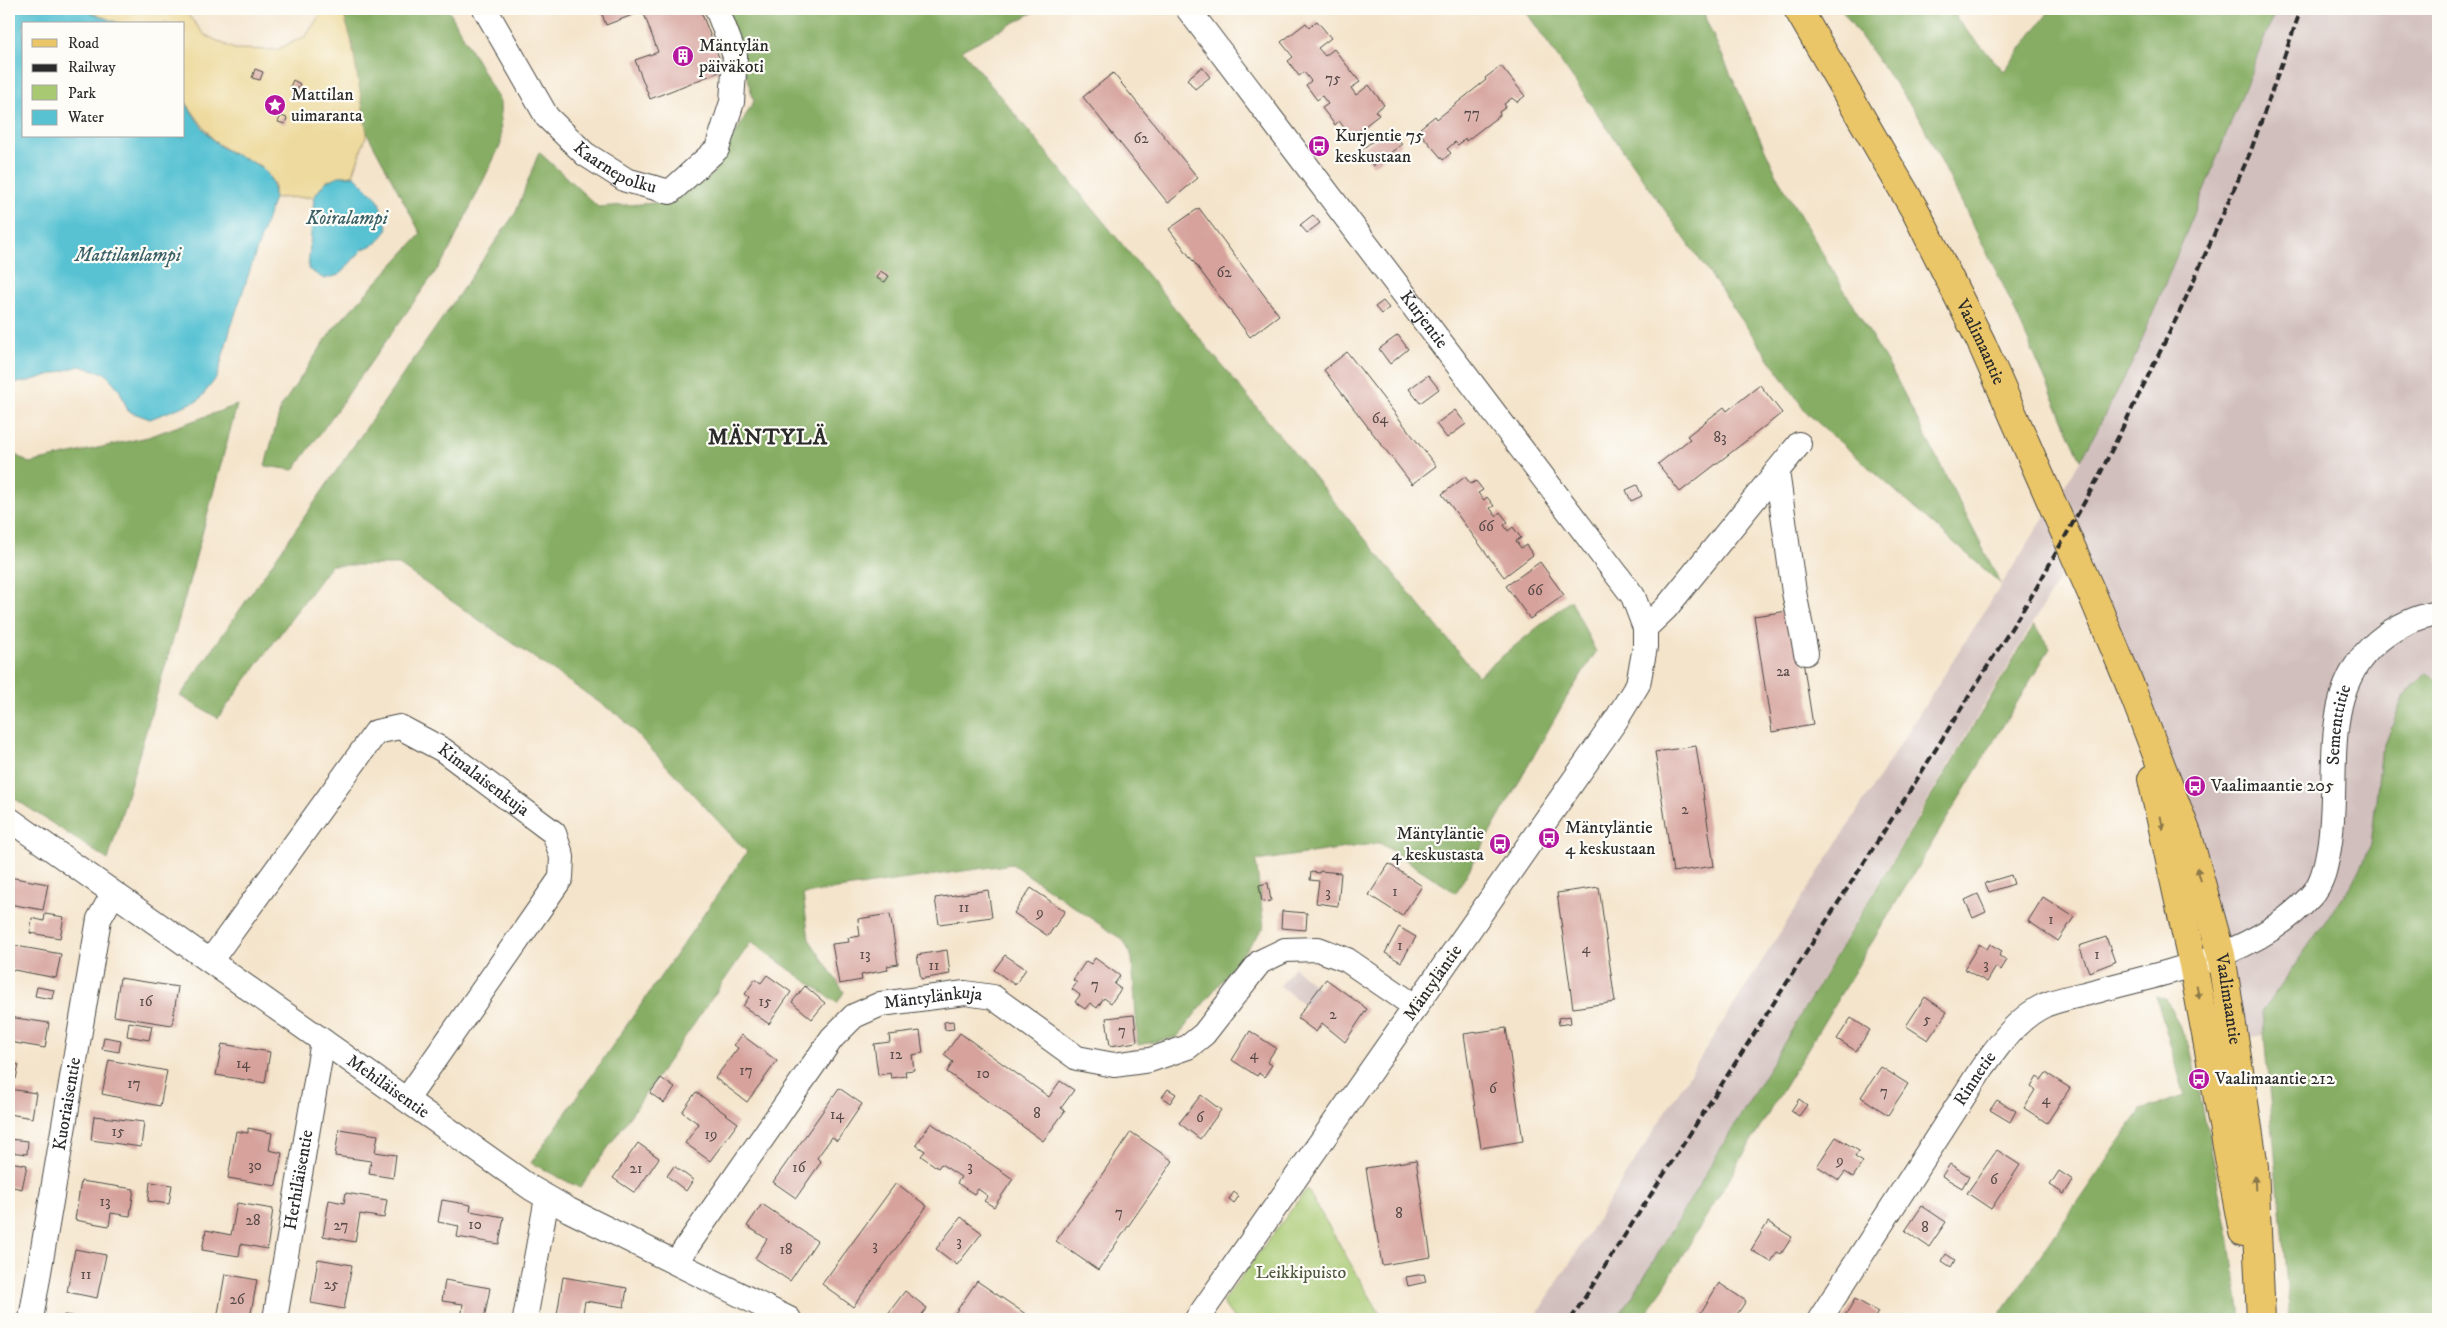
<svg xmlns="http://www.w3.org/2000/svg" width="2447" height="1328" font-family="'IM FELL DW Pica',serif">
  <rect width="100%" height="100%" fill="#fdfcf7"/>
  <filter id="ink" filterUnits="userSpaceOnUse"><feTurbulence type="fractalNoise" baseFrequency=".02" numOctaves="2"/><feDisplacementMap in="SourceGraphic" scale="10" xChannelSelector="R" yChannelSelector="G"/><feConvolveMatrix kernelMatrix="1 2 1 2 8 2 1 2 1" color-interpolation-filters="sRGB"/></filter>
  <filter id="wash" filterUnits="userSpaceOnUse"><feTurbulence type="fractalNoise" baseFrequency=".0096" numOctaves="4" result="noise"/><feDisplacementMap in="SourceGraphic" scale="20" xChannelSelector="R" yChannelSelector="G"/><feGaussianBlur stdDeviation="1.12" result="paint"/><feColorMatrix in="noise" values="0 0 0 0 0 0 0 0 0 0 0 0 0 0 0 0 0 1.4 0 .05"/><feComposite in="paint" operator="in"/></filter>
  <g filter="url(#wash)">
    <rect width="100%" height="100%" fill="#f4e4cb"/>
    <path fill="#d1bfbd" d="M2276 9H2438V681L2427 673 2381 755 2371 845 2357 876 2262 1011 2264 1035 2222 1042 2200 926 2156 764 2071 559 1632 1297 1616 1319H1534L2081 460 2133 361 2208 180Z
      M1294 967 1319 989 1306 1006 1280 986Z"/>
    <path fill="#a8c972" stroke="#6a7a4e" d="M1307 1189 1383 1319H1234L1222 1302Z"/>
    <path fill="#86ad64" stroke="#586c48" d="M342 9H448L500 102 501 144 446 257 294 470 265 466 281 407 333 329 421 234 367 133 351 39Z
      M726 9H1040L962 50 1478 676 1571 600 1596 652 1567 697 1456 893 1380 843 1256 861 1264 927 1177 1037 1138 1045 1132 958 1124 941 1012 864 803 894 809 939 844 992 837 1003 751 942 580 1188 531 1163 747 852 622 718 399 565H331L218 718 180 696 516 212 539 152 598 207 668 202 711 176 754 101Z
      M1524 9H1703L1706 20 1778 178 1895 376 2001 584 1807 413Z
      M1841 9H1955L1957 20 2004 71 2051 9H2276L2208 180 2133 361 2081 460 2005 289 1919 117Z
      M237 405 179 619 108 860 9 795V451L29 463 148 437Z
      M2034 625 2050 648 1646 1316 1644 1319H1616L1632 1297Z
      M2427 673 2438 681V1319H2290L2262 1012 2357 876 2371 845 2381 755 2404 695Z
      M2156 996 2166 999 2190 1047 2230 1241 2240 1319H1997L2141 1110 2185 1096Z"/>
    <path fill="#eeda9e" stroke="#8c8264" d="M80 9H183L205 35 234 49 276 50 306 36 324 9H342L351 39 367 133 353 175C332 177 326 180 314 197L274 198V184L261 166 234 155 214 141 184 100V24H121Z"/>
    <path fill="#58c2d3" stroke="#42767f" d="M9 9H80L121 24H24V136H184V100C193 114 202 129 214 141 237 164 274 156 274 198L230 330 217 377 199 400 150 419 128 411 119 389 105 373 80 366 25 382 9 383Z
      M339 176H355L378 199 388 229 377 243 363 249 339 275 324 279 308 269 314 197 325 182Z"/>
    <g id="blocks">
      <path fill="#d6a29b" d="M600 9H700L724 70 650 99 635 60 658 52 643 11 606 25Z
        M1317 21 1331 38 1318 48 1325 56 1334 49 1360 82 1351 88 1356 95 1369 85 1384 105 1375 111 1379 115 1351 137 1339 121 1335 125 1322 108 1328 104 1322 96 1317 100 1306 85 1311 81 1304 72 1299 76 1288 61 1293 57 1281 42 1306 23 1309 27Z
        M1501 66 1525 96 1517 102 1512 98 1504 104 1506 107 1499 112 1500 115 1466 141 1465 138 1458 145 1455 142 1447 149 1451 153 1443 160 1421 134 1423 132 1420 128 1435 116 1437 119 1486 80 1485 78Z
        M1202 67 1210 77 1195 89 1187 79Z
        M255 69 263 72 260 80 252 78Z
        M1113 73 1198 178 1168 203 1083 97Z
        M293 80 300 84 297 90 290 87Z
        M281 116 287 118 285 124 278 122Z
        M1390 128 1402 144 1373 166 1361 150Z
        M1199 208 1279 315 1250 337 1169 229Z
        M1313 215 1320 223 1307 233 1300 225Z
        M880 271 889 276 885 282 876 278Z
        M1383 301 1389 308 1381 314 1375 307Z
        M1398 335 1408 349 1390 364 1379 349Z
        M1347 352 1436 466 1412 484 1324 370Z
        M1428 375 1439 389 1420 403 1409 389Z
        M1760 385 1782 413 1680 492 1658 464 1690 439 1687 436 1724 407 1727 411Z
        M1455 410 1466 424 1447 438 1436 424Z
        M1465 477 1471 484 1476 481 1483 490 1478 493 1484 500 1487 497 1494 506 1490 508 1496 516 1500 512 1508 522 1504 525 1508 531 1513 527 1521 538 1516 541 1521 548 1526 545 1533 555 1504 577 1442 494Z
        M1637 485 1642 496 1631 501 1626 490Z
        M1540 562 1564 595 1530 619 1506 586Z
        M1795 610 1813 725 1772 732 1754 616Z
        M1696 746 1714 866 1673 872 1655 752Z
        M1389 864 1422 886 1402 916 1369 895Z
        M1320 871 1341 873 1338 906 1316 903 1319 881 1310 880 1311 872 1319 873Z
        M2011 875 2014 884 1989 892 1985 883Z
        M9 877 48 884 43 910 9 904Z
        M1268 883 1271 901 1262 902 1259 885Z
        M1599 887 1615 1002 1573 1008 1557 893Z
        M1031 888 1065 911 1048 936 1014 913Z
        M988 890 992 917 939 924 935 898Z
        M1978 894 1986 912 1973 918 1965 900Z
        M2043 897 2074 917 2058 941 2028 921Z
        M1282 911 1307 913 1306 930 1281 928Z
        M45 914 64 917 60 938 30 933 32 918 44 921Z
        M890 914 898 964 887 966 888 970 861 975 862 980 839 984 832 944 849 942 848 938 860 936 858 919Z
        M1399 927 1416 937 1401 962 1385 953Z
        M2106 937 2115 962 2089 972 2079 946Z
        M1979 944 1987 949 1990 944 2002 951 1999 956 2007 960 2001 970 1996 967 1987 982 1964 969Z
        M11 945 61 954 56 978 9 969Z
        M947 950 950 974 921 979 917 955Z
        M1005 955 1026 969 1015 985 994 970Z
        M1095 958 1120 976 1114 984 1121 989 1111 1003 1104 998 1097 1008 1090 1003 1085 1009 1075 1002 1080 995 1072 989 1077 983 1073 980 1086 961 1091 964Z
        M767 975 791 992 769 1024 743 1006 749 997 745 994 755 979 761 983Z
        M120 978 178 987 172 1025 114 1016Z
        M1326 979 1367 1009 1345 1042 1322 1023 1316 1032 1297 1018Z
        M805 986 825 1003 812 1019 792 1002Z
        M37 987 54 990 52 999 35 996Z
        M1925 997 1947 1012 1928 1040 1906 1026Z
        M1134 1015 1137 1042 1110 1046 1106 1018Z
        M1570 1016 1571 1023 1559 1025 1558 1018Z
        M9 1017 49 1023 45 1048 9 1042Z
        M1851 1018 1870 1030 1856 1051 1837 1039Z
        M953 1021 954 1029 945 1030 944 1022Z
        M129 1022 152 1026 149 1040 127 1036Z
        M1506 1028 1523 1141 1481 1148 1464 1034Z
        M920 1031 923 1053 912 1055 914 1070 905 1071 906 1076 891 1078 890 1073 878 1075 874 1044 890 1042 889 1035Z
        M1250 1031 1276 1048 1267 1062 1272 1065 1264 1077 1259 1073 1257 1076 1232 1060Z
        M960 1033 1049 1097 1060 1081 1074 1090 1061 1108 1065 1111 1043 1141 947 1072 953 1062 944 1055Z
        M742 1035 777 1061 747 1102 715 1078 738 1048 734 1045Z
        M104 1037 121 1040 119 1052 102 1049Z
        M222 1044 270 1052 265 1083 216 1075Z
        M109 1060 167 1071 160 1106 102 1094Z
        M9 1063 19 1065 16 1079 9 1078Z
        M1881 1067 1908 1084 1888 1115 1861 1097Z
        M2046 1073 2070 1088 2047 1123 2024 1108 2035 1090 2031 1087 2037 1077 2041 1080Z
        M661 1078 675 1088 664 1103 650 1093Z
        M839 1088 862 1104 837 1141 832 1137 817 1158 821 1162 796 1198 773 1182Z
        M9 1089 36 1093 32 1118 9 1114Z
        M1168 1089 1176 1094 1170 1103 1162 1097Z
        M696 1092 738 1123 710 1161 685 1143 699 1124 682 1112Z
        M1201 1095 1221 1110 1200 1139 1179 1123Z
        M1799 1099 1807 1105 1799 1116 1791 1111Z
        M1997 1100 2016 1111 2010 1122 1990 1110Z
        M94 1116 144 1122 141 1147 91 1140Z
        M931 1123 1013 1179 994 1207 984 1201 988 1196 978 1189 974 1194 957 1183 961 1177 941 1164 938 1168 921 1156 925 1151 916 1145Z
        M248 1128 272 1133 269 1150 282 1153 276 1186 228 1178 236 1131 248 1133Z
        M339 1129 378 1135 375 1152 396 1155 393 1178 369 1174 371 1161 335 1156Z
        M1131 1132 1173 1161 1098 1270 1056 1241Z
        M1836 1137 1859 1151 1855 1157 1863 1162 1853 1177 1845 1172 1839 1180 1817 1166Z
        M9 1139 28 1141 27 1154 9 1152Z
        M638 1143 659 1158 635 1193 613 1178Z
        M1997 1150 2020 1165 1991 1209 1967 1193Z
        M1416 1160 1431 1257 1382 1265 1366 1168Z
        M9 1162 27 1165 22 1189 9 1186Z
        M1950 1164 1969 1176 1962 1188 1942 1176Z
        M674 1166 693 1180 686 1191 667 1176Z
        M2059 1171 2073 1180 2064 1194 2050 1185Z
        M81 1181 134 1189 130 1216 111 1213 109 1226 75 1220Z
        M150 1182 172 1185 169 1204 148 1201Z
        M896 1183 927 1206 853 1307 822 1284Z
        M1234 1192 1239 1196 1234 1203 1229 1199Z
        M346 1193 387 1200 384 1218 360 1214 355 1242 323 1236 329 1200 344 1203Z
        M442 1200 471 1205 470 1211 504 1217 499 1244 457 1237 459 1226 438 1222Z
        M237 1203 273 1209 267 1249 241 1244 239 1256 202 1250 206 1230 231 1235Z
        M762 1204 817 1241 790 1281 755 1258 767 1239 747 1226Z
        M1922 1206 1946 1222 1929 1247 1905 1231Z
        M961 1217 982 1233 957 1265 936 1249Z
        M1768 1222 1792 1237 1781 1254 1777 1252 1771 1262 1751 1250Z
        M75 1249 106 1255 97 1298 67 1292Z
        M1946 1254 1955 1260 1951 1267 1942 1261Z
        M318 1259 352 1265 344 1309 311 1303Z
        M225 1274 257 1280 250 1319H217Z
        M1424 1274 1426 1282 1408 1286 1406 1277Z
        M563 1277 627 1288 624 1307 585 1301 582 1319 557 1315Z
        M445 1280 490 1288 484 1319H461L463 1304 442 1301Z
        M977 1281 1033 1319H951Z
        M1719 1283 1746 1301 1734 1319H1709L1700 1314Z
        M905 1291 927 1308 918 1319H884Z
        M1855 1299 1878 1312 1874 1319H1843Z
        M64 1315 84 1318V1319H63Z"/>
    </g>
  </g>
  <g filter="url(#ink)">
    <use href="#blocks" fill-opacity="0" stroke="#494743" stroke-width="1"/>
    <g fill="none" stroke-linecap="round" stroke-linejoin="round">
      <g stroke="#494743" stroke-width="26">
        <g id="minor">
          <path id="s1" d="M485 9 547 117 585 154 626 180 670 192 717 149 732 102 735 56 717 9"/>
          <path id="s2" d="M1188 9 1633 596 1645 628V647L1638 684 1616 720 1197 1319"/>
          <path d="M1777 471 1794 592 1806 653"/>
          <path d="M1645 628 1666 608 1799 444"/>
          <path id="s3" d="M9 819 531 1188 569 1210 789 1319"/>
          <path id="s4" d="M211 960 376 732 400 727 443 750 554 833 562 857 561 878 407 1099"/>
          <path id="s5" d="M678 1263 683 1252 832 1038 854 1016 881 1004 965 993 993 997 1077 1058 1114 1065 1150 1060 1188 1047 1204 1034 1260 962 1285 950 1318 949 1347 960 1416 1007"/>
          <path id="s6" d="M31 1319 99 919 113 894"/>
          <path id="s7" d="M275 1319 323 1041"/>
          <path d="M525 1319 547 1198"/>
          <path id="s8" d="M1820 1319 1982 1068C2000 1044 2017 1018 2045 1005 2062 998 2083 995 2100 990 2174 970 2257 955 2311 896 2323 883 2326 865 2329 848 2341 779 2317 691 2378 641 2395 627 2416 617 2438 613"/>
        </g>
      </g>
      <g stroke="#494743" stroke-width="30">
        <g id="major">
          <path id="s9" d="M1798 9 1916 212 1981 342 2095 601 2132 690 2188 836 2221 955 2254 1167 2261 1319"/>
          <path d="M2152 779 2193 965 2243 1232"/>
        </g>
      </g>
      <use href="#minor" stroke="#fff" stroke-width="24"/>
      <use href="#major" stroke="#ebc669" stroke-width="28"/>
      <path stroke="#2b2b2b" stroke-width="4" stroke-dasharray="8 4" stroke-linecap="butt" d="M1571 1319 1906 797 2034 592 2098 478 2181 309 2250 153 2301 9"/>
    </g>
    <defs><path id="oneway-solid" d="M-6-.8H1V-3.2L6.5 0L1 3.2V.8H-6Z" transform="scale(1.25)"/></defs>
    <g fill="#8b784a">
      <use href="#oneway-solid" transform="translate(2162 823) rotate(78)"/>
      <use href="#oneway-solid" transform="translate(2199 874) rotate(-105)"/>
      <use href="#oneway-solid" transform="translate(2198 992) rotate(79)"/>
      <use href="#oneway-solid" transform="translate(2255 1183) rotate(-92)"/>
    </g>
  </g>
  <defs>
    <g id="building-disc" transform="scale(1.125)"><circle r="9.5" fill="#b5179e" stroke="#fdfcf7"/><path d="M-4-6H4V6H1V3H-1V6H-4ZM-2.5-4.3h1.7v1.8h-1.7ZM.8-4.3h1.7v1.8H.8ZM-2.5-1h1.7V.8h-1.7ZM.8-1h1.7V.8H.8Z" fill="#fff"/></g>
    <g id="sight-disc" transform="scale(1.125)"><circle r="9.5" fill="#b5179e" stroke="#fdfcf7"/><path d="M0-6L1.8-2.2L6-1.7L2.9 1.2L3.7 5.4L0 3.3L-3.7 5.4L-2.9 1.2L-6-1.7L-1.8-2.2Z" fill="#fff"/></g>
    <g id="bus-disc" transform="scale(1.125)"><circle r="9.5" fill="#b5179e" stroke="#fdfcf7"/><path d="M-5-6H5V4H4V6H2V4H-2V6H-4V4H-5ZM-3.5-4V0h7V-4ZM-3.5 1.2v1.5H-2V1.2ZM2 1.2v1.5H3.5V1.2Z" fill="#fff"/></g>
  </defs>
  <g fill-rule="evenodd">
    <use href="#building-disc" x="683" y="56"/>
    <use href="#sight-disc" x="275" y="105"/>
    <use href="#bus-disc" x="1319" y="146"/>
    <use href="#bus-disc" x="2195" y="786"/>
    <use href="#bus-disc" x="1549" y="838"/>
    <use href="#bus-disc" x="1500" y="844"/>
    <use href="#bus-disc" x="2199" y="1079"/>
  </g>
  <g text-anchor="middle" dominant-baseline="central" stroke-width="4.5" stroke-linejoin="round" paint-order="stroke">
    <g font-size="15" fill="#564947">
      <text x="1333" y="78">75</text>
      <text x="1472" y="113">77</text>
      <text x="1141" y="138">62</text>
      <text x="1224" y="272">62</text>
      <text x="1380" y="418">64</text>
      <text x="1720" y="437">83</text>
      <text x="1486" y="526">66</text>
      <text x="1535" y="590">66</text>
      <text x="1783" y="671">2a</text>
      <text x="1685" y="809">2</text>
      <text x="1395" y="891">1</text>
      <text x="1328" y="892">3</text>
      <text x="964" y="907">11</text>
      <text x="1040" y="912">9</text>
      <text x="2051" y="919">1</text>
      <text x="1400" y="945">1</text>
      <text x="1586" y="948">4</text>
      <text x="865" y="954">13</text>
      <text x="2097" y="954">1</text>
      <text x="1986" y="964">3</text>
      <text x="934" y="965">11</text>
      <text x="1095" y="984">7</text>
      <text x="146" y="1001">16</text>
      <text x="765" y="1001">15</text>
      <text x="1333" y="1014">2</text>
      <text x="1927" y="1019">5</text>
      <text x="1122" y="1030">7</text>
      <text x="896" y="1054">12</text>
      <text x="1254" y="1054">4</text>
      <text x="243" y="1063">14</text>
      <text x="746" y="1070">17</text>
      <text x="983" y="1073">10</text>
      <text x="134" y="1083">17</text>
      <text x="1493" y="1088">6</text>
      <text x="1884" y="1091">7</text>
      <text x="2046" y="1099">4</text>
      <text x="1037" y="1113">8</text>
      <text x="837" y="1114">14</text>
      <text x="1200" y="1117">6</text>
      <text x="118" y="1131">15</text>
      <text x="711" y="1134">19</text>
      <text x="1840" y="1160">9</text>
      <text x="255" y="1165">30</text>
      <text x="970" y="1166">3</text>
      <text x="799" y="1167">16</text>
      <text x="636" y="1168">21</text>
      <text x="1994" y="1179">6</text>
      <text x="105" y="1201">13</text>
      <text x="1119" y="1212">7</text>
      <text x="1399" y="1213">8</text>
      <text x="253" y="1220">28</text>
      <text x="475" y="1224">10</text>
      <text x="341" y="1225">27</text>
      <text x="1925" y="1227">8</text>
      <text x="959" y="1241">3</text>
      <text x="875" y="1245">3</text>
      <text x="786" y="1249">18</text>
      <text x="86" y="1274">11</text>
      <text x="331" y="1284">25</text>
      <text x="237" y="1299">26</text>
    </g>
    <g font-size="18" fill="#2b2b2b" stroke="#fdfcf7" text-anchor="start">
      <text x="699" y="46">Mäntylän<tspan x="699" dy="21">päiväkoti</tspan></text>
      <text x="291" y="95">Mattilan<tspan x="291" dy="21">uimaranta</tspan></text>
      <text x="1335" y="136">Kurjentie 75<tspan x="1335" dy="21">keskustaan</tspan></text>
      <text x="2211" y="786">Vaalimaantie 205</text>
      <text x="1565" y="828">Mäntyläntie<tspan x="1565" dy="21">4 keskustaan</tspan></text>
      <text x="1484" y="834" text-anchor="end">Mäntyläntie<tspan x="1484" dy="21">4 keskustasta</tspan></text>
      <text x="2215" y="1079">Vaalimaantie 212</text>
    </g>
    <g font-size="18" fill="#2b2b2b" stroke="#fdfcf7">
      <text stroke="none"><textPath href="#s1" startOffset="211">Kaarnepolku</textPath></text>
      <text stroke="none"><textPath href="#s2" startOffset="390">Kurjentie</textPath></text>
      <text stroke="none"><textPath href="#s9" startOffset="380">Vaalimaantie</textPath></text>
      <text stroke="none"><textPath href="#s8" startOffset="856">Sementtitie</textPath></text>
      <text stroke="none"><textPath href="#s4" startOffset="405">Kimalaisenkuja</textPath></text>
      <text transform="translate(1433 983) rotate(-55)">Mäntyläntie</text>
      <text stroke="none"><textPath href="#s9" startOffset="1084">Vaalimaantie</textPath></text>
      <text stroke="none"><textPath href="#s5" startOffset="386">Mäntylänkuja</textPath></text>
      <text stroke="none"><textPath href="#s8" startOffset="286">Rinnetie</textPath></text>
      <text stroke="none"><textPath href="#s3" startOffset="464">Mehiläisentie</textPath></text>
      <text stroke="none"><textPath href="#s6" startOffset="218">Kuoriaisentie</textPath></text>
      <text stroke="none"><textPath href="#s7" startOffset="141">Herhiläisentie</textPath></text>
    </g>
    <g font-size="18" fill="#505a40" stroke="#fdfcf7">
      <text x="1301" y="1273">Leikkipuisto</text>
    </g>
    <g font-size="19" font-style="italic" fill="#3b6066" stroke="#fdfcf7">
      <text x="347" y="218">Koiralampi</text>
      <text x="128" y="255">Mattilanlampi</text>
    </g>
    <g font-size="22" font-weight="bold" letter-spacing="1" fill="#2b2b2b" stroke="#fdfcf7">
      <text x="768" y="437">MÄNTYLÄ</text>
    </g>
  </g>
  <rect width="2447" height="1328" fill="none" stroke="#fdfcf7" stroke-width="30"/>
  <rect x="22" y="22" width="162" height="115" fill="#fdfcf7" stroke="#a9a8a5"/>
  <rect x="32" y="39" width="25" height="8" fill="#ebc669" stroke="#a9a8a5"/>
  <text x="68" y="48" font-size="15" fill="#2b2b2b">Road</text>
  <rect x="32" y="64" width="25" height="8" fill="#2b2b2b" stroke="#a9a8a5"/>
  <text x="68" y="72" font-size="15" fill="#2b2b2b">Railway</text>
  <rect x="32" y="85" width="25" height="15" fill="#a8c972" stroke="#a9a8a5"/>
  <text x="68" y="98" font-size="15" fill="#2b2b2b">Park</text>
  <rect x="32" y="110" width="25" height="15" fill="#58c2d3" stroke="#a9a8a5"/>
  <text x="68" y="122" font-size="15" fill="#2b2b2b">Water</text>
</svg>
